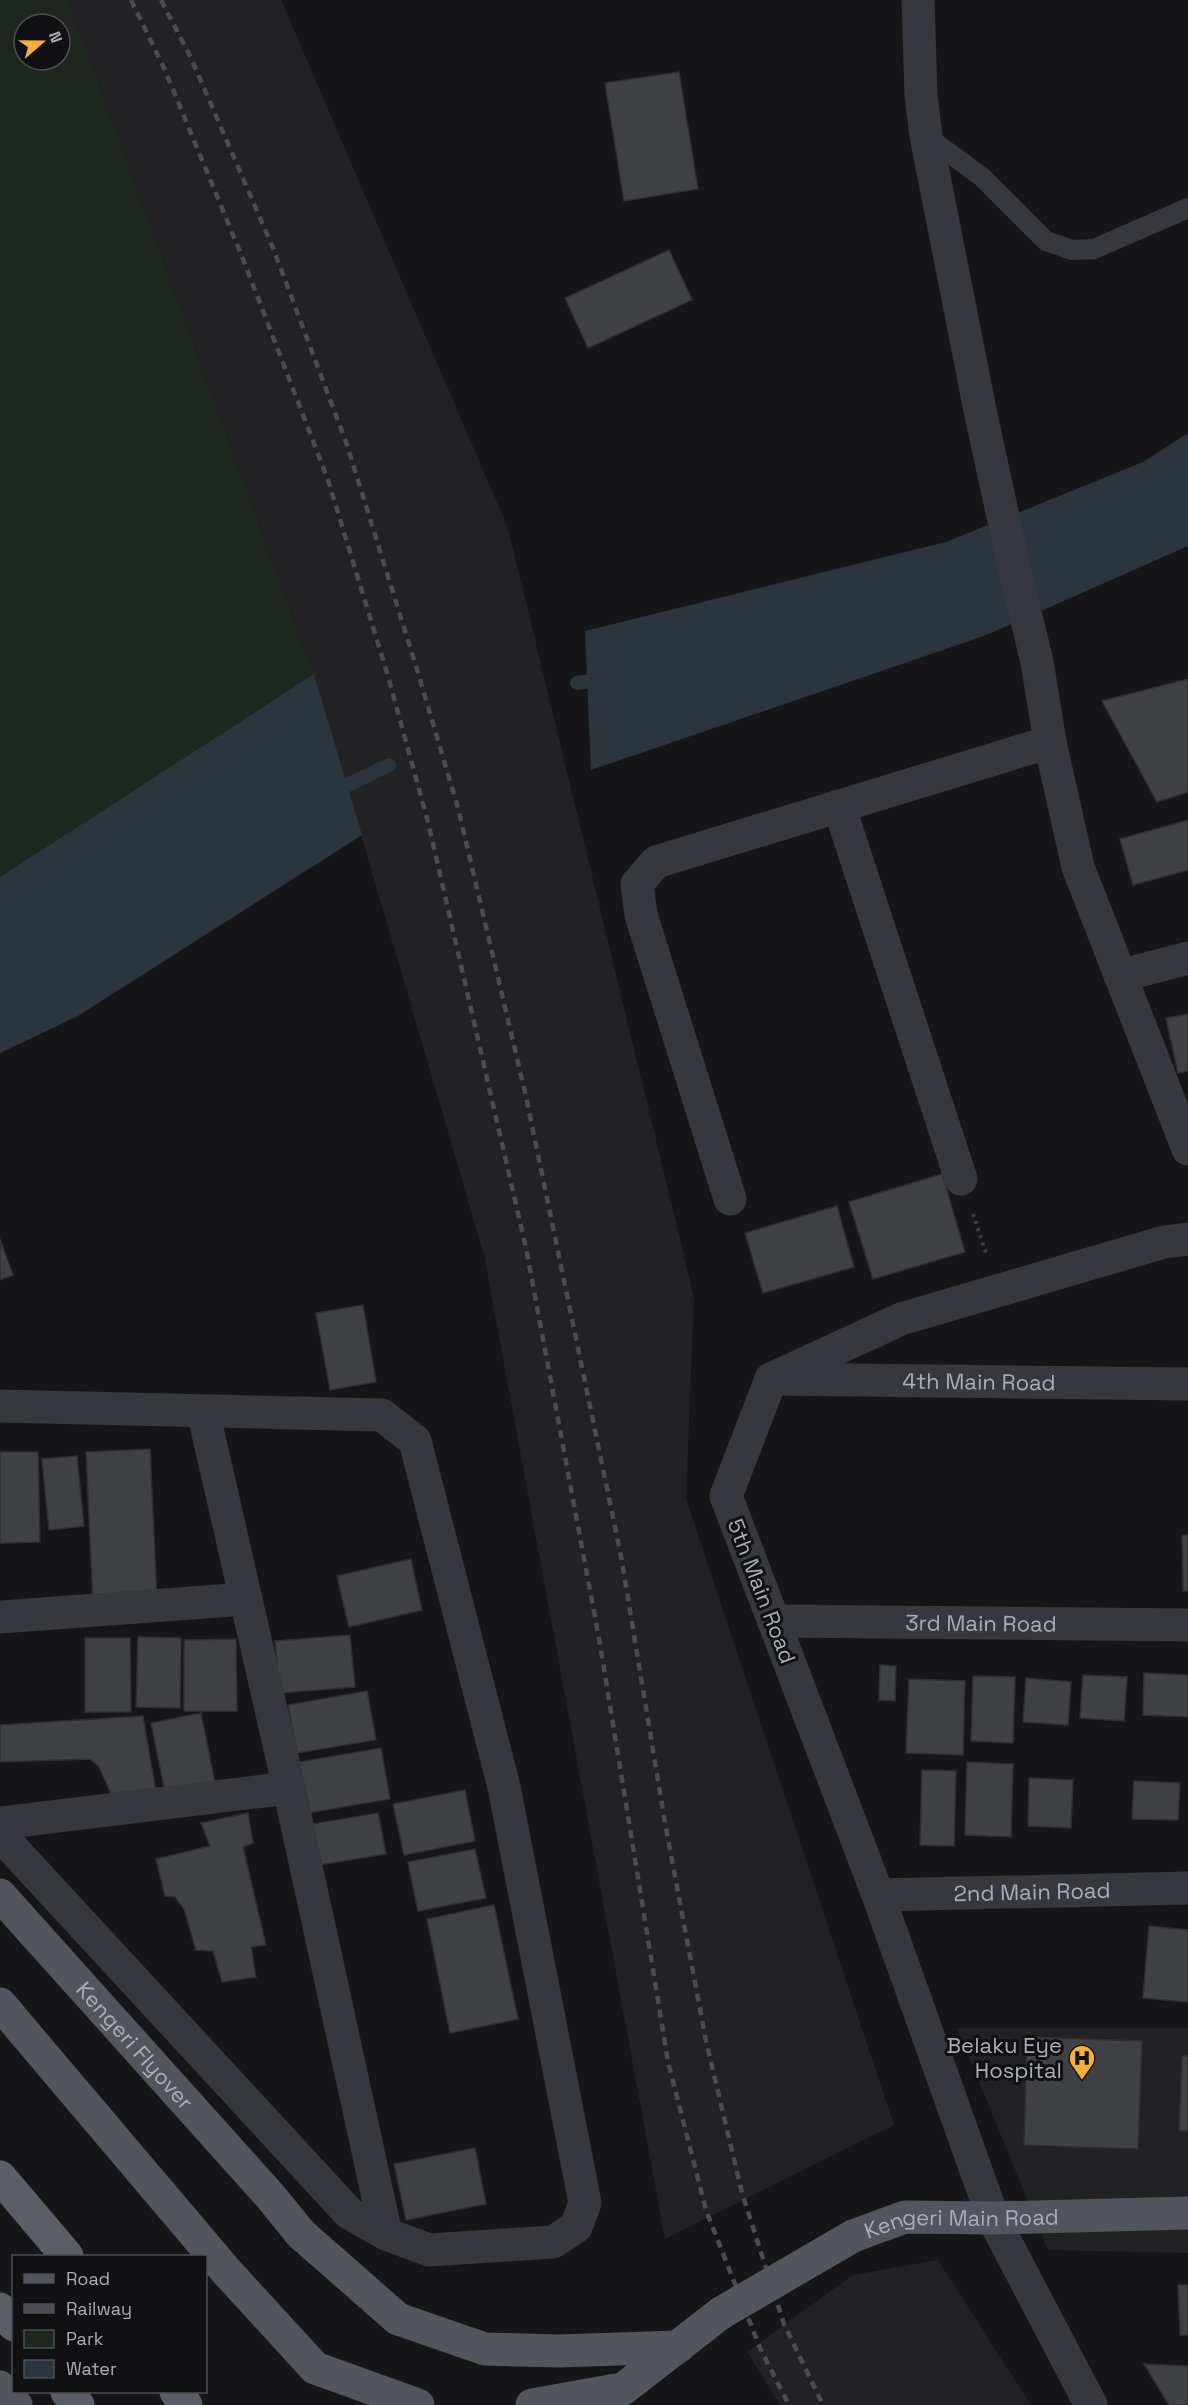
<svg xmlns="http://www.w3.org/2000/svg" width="1188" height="2405" font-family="'Space Grotesk',sans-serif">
  <rect width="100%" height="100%" fill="#161618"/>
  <path fill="#222225" d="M69 0H281L508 528 694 1297 686 1499 894 2125 665 2239 484 1255 314 674Z
    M957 2028H1188V2253L1048 2250Z
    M938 2260 1031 2405H780L747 2352 853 2275Z"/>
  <path fill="#1e261f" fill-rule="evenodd" d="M0 0H69L314 674 0 877ZM24 24H60V60H24Z"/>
  <path fill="#2c353c" d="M1188 433V546L984 636 591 770 585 631 946 542 1143 462Z
    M314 674 362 835 78 1016 0 1053V877Z"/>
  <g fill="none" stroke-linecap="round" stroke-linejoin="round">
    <path stroke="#2c353c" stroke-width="14" d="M577 683 605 679
      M331 793 389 765"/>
  </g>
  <path fill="#404145" stroke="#303034" stroke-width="1.5" d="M679 72 698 189 624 201 605 83Z
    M669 250 692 300 588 348 565 298Z
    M1188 679V792L1157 802 1102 701Z
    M1188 820V870L1133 885 1120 839Z
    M1188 1014V1071L1178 1073 1166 1018Z
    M942 1174 965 1252 873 1279 849 1202Z
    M837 1206 854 1267 763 1293 745 1233Z
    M0 1239 13 1275 0 1280Z
    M363 1305 376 1382 330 1390 316 1313Z
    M150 1449 157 1600 93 1603 86 1452Z
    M0 1452H38L40 1542 0 1543Z
    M77 1456 84 1526 49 1530 42 1459Z
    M1182 1535H1188V1591H1183Z
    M411 1559 422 1610 349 1627 337 1576Z
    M350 1635 355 1687 280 1693 275 1641Z
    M138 1637 181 1638 180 1708 136 1707Z
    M85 1638H130L131 1712H85Z
    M236 1639 237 1711H184V1640Z
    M880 1665 896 1666 895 1701 879 1700Z
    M1144 1673 1188 1675V1717L1143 1715Z
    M1083 1675 1127 1677 1124 1721 1080 1718Z
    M973 1676 1015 1677 1013 1743 971 1741Z
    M1026 1678 1071 1682 1068 1725 1023 1722Z
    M909 1679 965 1681 963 1755 906 1753Z
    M367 1691 376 1740 297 1753 288 1705Z
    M201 1713 215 1783 165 1792 151 1723Z
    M143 1716 156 1792 112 1796 99 1767 90 1759 0 1762V1725Z
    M381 1748 390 1799 308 1813 299 1762Z
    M967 1762 1013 1764 1011 1837 965 1835Z
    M922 1770 956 1771 954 1846 920 1845Z
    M1029 1778 1073 1780 1071 1828 1028 1826Z
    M1134 1781 1180 1783 1178 1820 1132 1819Z
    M465 1790 475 1841 404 1855 393 1804Z
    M248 1813 253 1843 243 1847 266 1945 251 1947 256 1977 222 1982 213 1951 196 1950 184 1909 175 1897 165 1896 156 1859 210 1846 201 1823Z
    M378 1813 386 1854 319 1865 312 1824Z
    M475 1849 486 1898 418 1911 408 1862Z
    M494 1905 518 2019 450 2033 427 1919Z
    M1149 1926 1188 1930V2002L1143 1998Z
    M1027 2037 1142 2041 1138 2149 1024 2145Z
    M1182 2056H1188V2131H1179Z
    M475 2148 486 2204 406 2220 394 2164Z
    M1178 2285H1188V2335H1180Z
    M1144 2364 1188 2366V2405H1169Z"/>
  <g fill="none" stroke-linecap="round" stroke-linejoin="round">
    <path stroke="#3d3f44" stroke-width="4" stroke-dasharray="3 4.5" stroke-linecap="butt" d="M973 1214 986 1253"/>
    <path stroke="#37383d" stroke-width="20" d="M926 136 982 177 1046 241 1072 250 1094 249 1188 208"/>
    <g stroke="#37383d" stroke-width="33">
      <path d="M918 0 921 95 926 136 981 415 1014 567 1037 662 1050 742 1078 867 1188 1149"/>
      <path d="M839 806 961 1179"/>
      <path d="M1120 976 1188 958"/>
      <path d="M730 1199 641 915 637 884 656 862 1050 742"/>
      <path id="s1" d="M771 1379 1188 1384"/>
      <path d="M0 1406 382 1415 415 1441 504 1787 585 2203 576 2227 553 2242 429 2250 386 2234 289 1788 203 1411"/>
      <path d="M0 1617 246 1599"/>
      <path id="s2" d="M774 1621 1188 1625"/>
      <path d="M0 1823 289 1788"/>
      <path d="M0 1835 349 2213 386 2234"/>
      <path id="s3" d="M878 1895 1188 1888"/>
    </g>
    <path stroke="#37383d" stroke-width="33" d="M1091 2405 993 2218 878 1895 726 1496 771 1379 901 1319 1164 1242 1188 1239"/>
    <g stroke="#53555c" stroke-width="33">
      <path id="s4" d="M0 1895 271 2197 301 2234 398 2319 485 2349 559 2351 678 2347"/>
      <path d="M0 2004 227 2272 315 2368 418 2405"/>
      <path id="s5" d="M853 2236 905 2217 993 2218 1188 2213"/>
      <path d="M0 2387 16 2405"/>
      <path d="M532 2405 616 2390"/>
      <path d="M595 2405 623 2389 721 2313"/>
    </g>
    <path stroke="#5b5e65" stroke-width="33" d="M0 2177 67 2256
      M0 2309 14 2325
      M67 2392 78 2405
      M176 2392 186 2405"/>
    <path stroke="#4a4c52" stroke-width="4.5" stroke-dasharray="8 6" stroke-linecap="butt" d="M131 0 164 68 243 259 328 480 388 676 428 822 526 1248 600 1644 668 2062 706 2210 760 2348 789 2405
      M161 0 191 58 273 248 346 442 416 666 458 808 525 1092 621 1556 665 1823 706 2041 742 2193 784 2324 823 2405"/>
    <path stroke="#53555c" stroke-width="33" d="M721 2313 853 2236"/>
  </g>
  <defs>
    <g id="hospital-pin" transform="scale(1.35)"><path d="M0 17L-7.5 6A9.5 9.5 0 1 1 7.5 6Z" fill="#f2b134" stroke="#111113"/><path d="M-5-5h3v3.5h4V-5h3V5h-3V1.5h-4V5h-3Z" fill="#111"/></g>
  </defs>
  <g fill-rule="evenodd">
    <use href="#hospital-pin" x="1082" y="2058"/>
  </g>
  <g text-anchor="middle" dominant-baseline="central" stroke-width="6" stroke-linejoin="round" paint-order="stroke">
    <g font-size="22" fill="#a8adb8" stroke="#111113">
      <text stroke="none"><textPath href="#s1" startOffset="208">4th Main Road</textPath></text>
      <text transform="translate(762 1591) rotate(69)">5th Main Road</text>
      <text stroke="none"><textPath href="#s2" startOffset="207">3rd Main Road</textPath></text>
      <text stroke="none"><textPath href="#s3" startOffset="154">2nd Main Road</textPath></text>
      <text stroke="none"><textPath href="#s4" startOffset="202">Kengeri Flyover</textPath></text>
      <text stroke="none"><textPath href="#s5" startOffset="111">Kengeri Main Road</textPath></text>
    </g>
    <g font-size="22" fill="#a8adb8" stroke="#111113" text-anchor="end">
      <text x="1062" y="2045">Belaku Eye<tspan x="1062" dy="25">Hospital</tspan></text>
    </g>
  </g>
  <rect x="12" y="2255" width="195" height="138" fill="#111113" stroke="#4d4f55" stroke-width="1.5"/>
  <rect x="24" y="2274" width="30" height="9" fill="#53555c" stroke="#4d4f55" stroke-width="1.5"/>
  <text x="66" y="2285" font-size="18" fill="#a8adb8">Road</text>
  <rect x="24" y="2304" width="30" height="9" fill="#4a4c52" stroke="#4d4f55" stroke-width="1.5"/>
  <text x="66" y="2315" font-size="18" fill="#a8adb8">Railway</text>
  <rect x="24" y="2330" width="30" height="18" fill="#1e261f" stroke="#4d4f55" stroke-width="1.5"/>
  <text x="66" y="2345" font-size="18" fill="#a8adb8">Park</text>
  <rect x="24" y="2360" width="30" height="18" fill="#2c353c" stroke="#4d4f55" stroke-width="1.5"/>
  <text x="66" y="2375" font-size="18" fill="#a8adb8">Water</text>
  <g transform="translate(42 42) rotate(70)"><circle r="28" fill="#111113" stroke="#4d4f55" stroke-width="1.5"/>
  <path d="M0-4.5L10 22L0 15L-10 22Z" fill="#f2b134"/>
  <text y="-9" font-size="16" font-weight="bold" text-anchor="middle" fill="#a8adb8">N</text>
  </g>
</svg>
